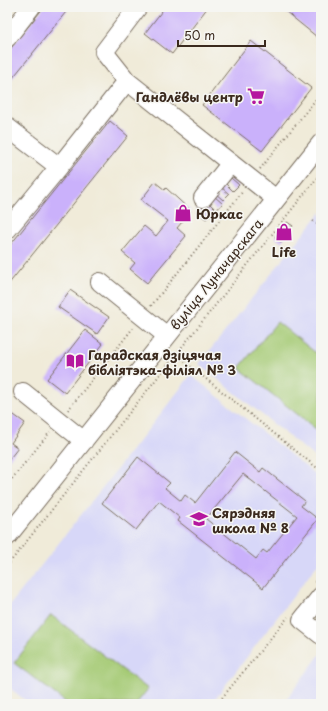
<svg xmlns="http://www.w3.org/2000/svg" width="328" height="711" font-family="'Playpen Sans',sans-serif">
  <rect width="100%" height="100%" fill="#f6f6f2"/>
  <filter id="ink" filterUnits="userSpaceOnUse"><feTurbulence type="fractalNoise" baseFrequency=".025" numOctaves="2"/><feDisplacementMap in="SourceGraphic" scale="8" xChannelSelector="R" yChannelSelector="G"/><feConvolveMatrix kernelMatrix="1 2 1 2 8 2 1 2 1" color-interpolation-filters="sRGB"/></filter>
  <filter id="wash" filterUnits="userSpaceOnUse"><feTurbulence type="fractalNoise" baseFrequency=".012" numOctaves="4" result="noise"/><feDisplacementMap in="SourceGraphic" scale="16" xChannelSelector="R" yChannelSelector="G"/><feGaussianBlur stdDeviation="0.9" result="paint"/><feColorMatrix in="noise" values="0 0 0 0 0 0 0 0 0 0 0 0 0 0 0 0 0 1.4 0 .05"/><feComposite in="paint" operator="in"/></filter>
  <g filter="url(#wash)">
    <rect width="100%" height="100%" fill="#f0ebd9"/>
    <path fill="#d7d7f8" d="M321 212V462L199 364Z
      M191 375 321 479V560L211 704H30L7 686V609Z
      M321 653V704H283Z"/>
    <path fill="#a5ca74" stroke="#707a49" d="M277 322 321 357V433L239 368Z
      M51 615 148 689 136 704H68L14 663Z"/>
    <g id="blocks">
      <path fill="#cab1fb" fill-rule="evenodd" d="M44 7H70L7 85V53Z
        M165 7H208L172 54 145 33Z
        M280 7H321V31L317 37Z
        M251 41 311 88 262 151 202 105Z
        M110 121 128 136 7 286V249Z
        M231 178 239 185 233 191 226 184Z
        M155 182 165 190 166 188 191 211 177 228 186 236 147 283 130 269 135 263 122 252 144 226 156 236 168 221 141 200Z
        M221 187 229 194 223 200 215 193Z
        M213 195 223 204 216 210 207 201Z
        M203 203 213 213 206 219 196 211Z
        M287 222 293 226 281 242 275 237Z
        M70 290 109 317 97 334 58 307Z
        M85 330 103 344 65 393 47 379Z
        M7 410 25 423 11 443 18 448 7 462Z
        M235 452 260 472 263 468 305 501 301 506 318 519 263 588 178 521 180 518 159 501 136 530 102 503 138 457 170 483 165 488 181 501 185 495 195 503ZM243 474 297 516 267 553 263 550 256 559 206 519Z"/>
    </g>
  </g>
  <g filter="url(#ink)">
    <use href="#blocks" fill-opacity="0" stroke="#7a6e5f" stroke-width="1"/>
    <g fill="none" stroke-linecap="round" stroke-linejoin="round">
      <g stroke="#7a6e5f" stroke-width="20">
        <path id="minor" d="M138 7 104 52 127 81 276 199
          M7 38 31 7
          M7 127 59 167 7 230
          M59 167 127 81
          M203 198 231 163
          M100 282 167 336
          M23 392 84 441
          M7 537 321 143
          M321 596 302 620 321 635"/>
      </g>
      <path stroke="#7a6e5f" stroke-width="2" stroke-dasharray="1 3" stroke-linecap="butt" d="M260 169 321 93
        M313 221 321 227
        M151 306 243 191
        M175 354 321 471
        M68 410 133 328
        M7 485 50 432
        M7 566 321 173
        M315 582 321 576
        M217 704 288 617"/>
      <use href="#minor" stroke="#fff" stroke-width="18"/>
    </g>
  </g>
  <defs>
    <g id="supermarket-bare" transform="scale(1.38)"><path d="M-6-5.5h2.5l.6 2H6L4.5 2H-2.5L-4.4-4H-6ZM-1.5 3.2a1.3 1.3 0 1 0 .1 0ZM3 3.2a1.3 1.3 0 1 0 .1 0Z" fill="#b5179e" stroke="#f6f6f2" stroke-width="2.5" paint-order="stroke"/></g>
    <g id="shop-bare" transform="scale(1.38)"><path d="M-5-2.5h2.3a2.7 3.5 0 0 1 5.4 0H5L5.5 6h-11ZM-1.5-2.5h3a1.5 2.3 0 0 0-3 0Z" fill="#b5179e" stroke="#f6f6f2" stroke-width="2.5" paint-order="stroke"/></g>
    <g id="library-bare" transform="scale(1.38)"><path d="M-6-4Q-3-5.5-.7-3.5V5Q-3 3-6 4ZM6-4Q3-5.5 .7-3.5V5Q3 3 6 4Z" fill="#b5179e" stroke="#f6f6f2" stroke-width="2.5" paint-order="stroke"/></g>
    <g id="school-bare" transform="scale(1.38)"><path d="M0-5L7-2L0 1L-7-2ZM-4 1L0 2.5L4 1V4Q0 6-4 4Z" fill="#b5179e" stroke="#f6f6f2" stroke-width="2.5" paint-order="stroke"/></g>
  </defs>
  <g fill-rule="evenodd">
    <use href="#supermarket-bare" x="256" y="96"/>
    <use href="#shop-bare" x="183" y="213"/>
    <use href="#shop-bare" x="284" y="232"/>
    <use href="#library-bare" x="75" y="361"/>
    <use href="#school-bare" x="199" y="519"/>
  </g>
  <g text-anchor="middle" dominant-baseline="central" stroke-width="3" stroke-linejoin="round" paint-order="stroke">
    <g font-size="13" font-weight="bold" fill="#3b2a1e" stroke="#f6f6f2" text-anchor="start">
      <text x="243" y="96" text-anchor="end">Гандлёвы центр</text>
      <text x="196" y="213">Юркас</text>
      <text x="284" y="251" text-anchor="middle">Life</text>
      <text x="88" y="354">Гарадская дзіцячая<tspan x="88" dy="15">бібліятэка-філіял № 3</tspan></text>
      <text x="212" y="512">Сярэдняя<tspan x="212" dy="15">школа № 8</tspan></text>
    </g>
    <g font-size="13" fill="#3b2a1e" stroke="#f6f6f2">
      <text transform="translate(216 274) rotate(-51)">вуліца Луначарскага</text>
    </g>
  </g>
  <rect width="328" height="711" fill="none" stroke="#f6f6f2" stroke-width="24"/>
  <path d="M178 40v6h87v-6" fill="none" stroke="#3b2a1e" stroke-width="2"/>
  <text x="184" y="40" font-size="12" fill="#3b2a1e" stroke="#f6f6f2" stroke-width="3" paint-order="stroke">50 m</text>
</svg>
